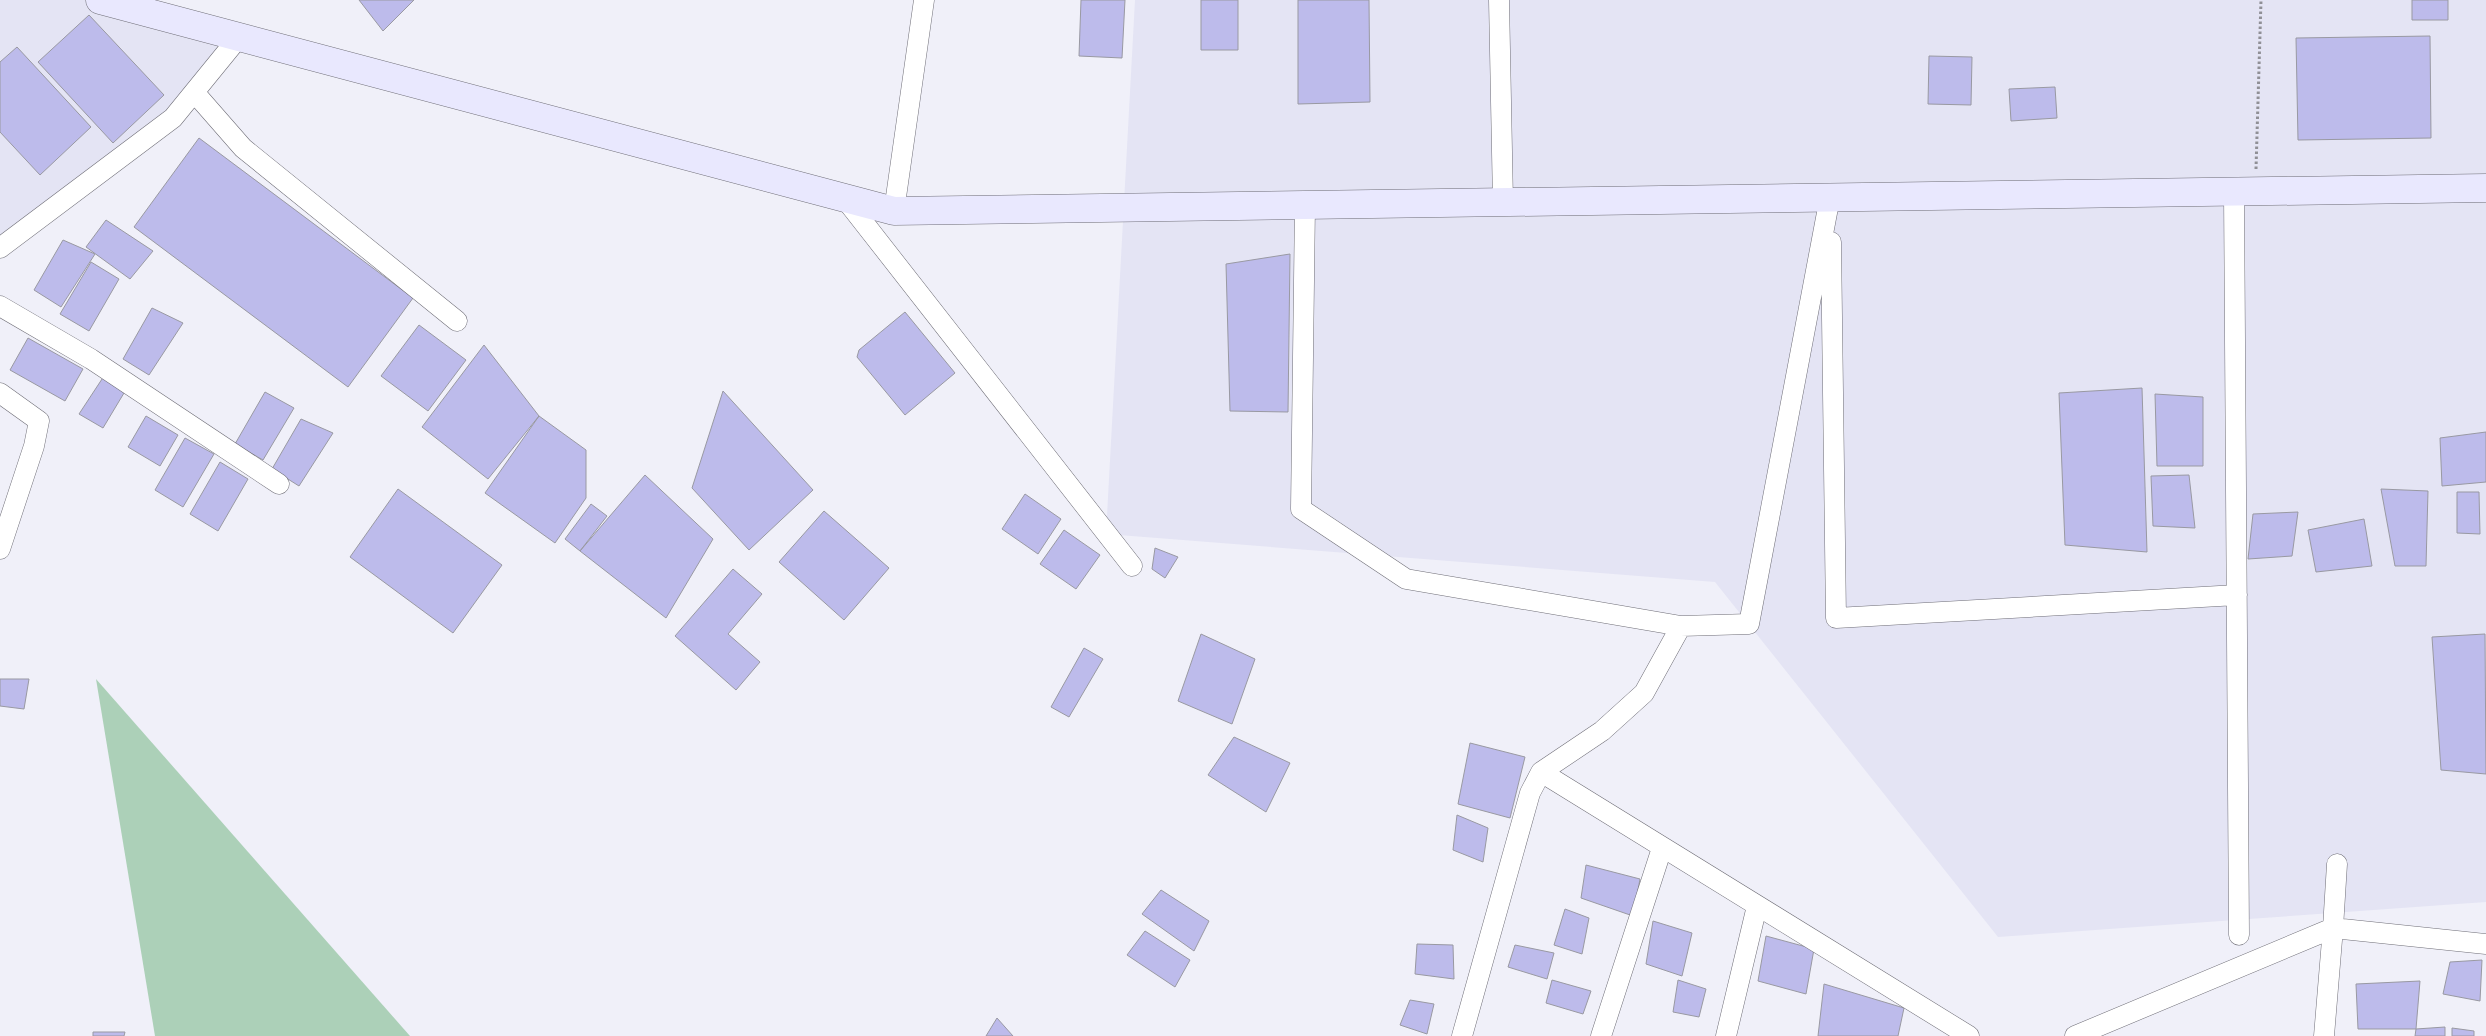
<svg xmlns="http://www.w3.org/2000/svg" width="2486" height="1036" font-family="Lato,sans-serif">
  <rect width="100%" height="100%" fill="#f0f0f9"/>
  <path fill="#e4e4f4" d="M0 0H100L239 37 173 118 0 248Z
    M1135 0H2486V902L1998 937 1715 582 1106 534Z"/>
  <path fill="#acd0b8" d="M96 679 410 1036H155Z"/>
  <path fill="#bdbbeb" stroke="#9999a2" d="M359 0H414L383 31Z
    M1081 0H1125L1122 58 1079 56Z
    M1201 0H1238V50H1201Z
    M1298 0H1369L1370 102 1298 104Z
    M2412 0H2448V20H2412Z
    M89 15 164 95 113 143 38 62Z
    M2430 36 2431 138 2298 140 2296 38Z
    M17 47 91 127 40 175 0 132V62Z
    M1929 56 1972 57 1971 105 1928 104Z
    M2055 87 2057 118 2011 121 2009 89Z
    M199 138 413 298 348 387 134 227Z
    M106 220 153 251 130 279 86 247Z
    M63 240 95 254 61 307 34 290Z
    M1290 254 1288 412 1230 411 1226 264Z
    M91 262 119 279 89 331 60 314Z
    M152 308 183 323 149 375 123 359Z
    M905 312 955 373 905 415 857 357 859 350Z
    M419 325 466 360 428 411 381 376Z
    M28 338 83 369 65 401 10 370Z
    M484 345 539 416 488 479 422 427Z
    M104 376 124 393 103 428 79 414Z
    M2142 388 2147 552 2065 545 2059 393Z
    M723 391 813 490 749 550 692 488Z
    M265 392 294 408 263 460 235 444Z
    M2155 394 2203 397V466H2157Z
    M146 416 178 435 160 466 128 447Z
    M539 416 586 450V498L555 543 485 493Z
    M301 419 333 433 299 486 272 469Z
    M2486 432V482L2442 486 2440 438Z
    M185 438 214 454 183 507 155 490Z
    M220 462 248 479 218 531 190 514Z
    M645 475 713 539 666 618 580 551Z
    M2189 475 2195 528 2153 526 2151 476Z
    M398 489 502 565 453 633 350 557Z
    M2381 489 2428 491 2426 566H2395Z
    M2457 492H2479L2480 534 2457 533Z
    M1025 494 1061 519 1038 554 1002 529Z
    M591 504 607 516 580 551 565 539Z
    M824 511 889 568 844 620 779 562Z
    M2298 512 2292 556 2248 559 2253 514Z
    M2364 519 2372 566 2316 572 2308 530Z
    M1064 530 1100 555 1076 589 1040 564Z
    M1155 548 1178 557 1165 578 1152 569Z
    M733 569 762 594 728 634 760 662 736 690 675 636Z
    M1201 634 1255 659 1232 724 1178 701Z
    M2485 634 2486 774 2441 770 2432 637Z
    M1084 648 1103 659 1069 717 1051 707Z
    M0 679H29L24 709 0 706Z
    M1234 737 1290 763 1266 812 1208 775Z
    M1470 743 1525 757 1510 818 1458 804Z
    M1457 815 1488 828 1483 862 1453 850Z
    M1586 865 1640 879 1633 916 1581 898Z
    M1161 890 1209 921 1194 951 1142 914Z
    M1565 909 1589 918 1582 954 1554 945Z
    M1653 921 1692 933 1682 976 1646 964Z
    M1145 931 1190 960 1175 987 1127 955Z
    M1766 936 1814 949 1806 994 1758 981Z
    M1417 944 1453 945 1454 979 1415 974Z
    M1515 945 1554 953 1547 979 1508 967Z
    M2482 960 2480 1001 2443 994 2450 962Z
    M1552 980 1591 991 1583 1014 1546 1003Z
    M1678 980 1706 989 1699 1017 1673 1012Z
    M2420 981 2416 1029H2358L2356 984Z
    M1824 984 1904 1008 1898 1036H1818Z
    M1410 1000 1434 1004 1427 1034 1400 1025Z
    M997 1018 1013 1036H986Z
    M2445 1027V1036H2415L2416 1029Z
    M2452 1028 2474 1031V1036H2452Z
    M93 1032H125L124 1036H93Z"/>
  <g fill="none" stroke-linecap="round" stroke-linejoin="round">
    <g stroke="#6f6e77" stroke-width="21">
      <path id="minor" d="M1499 0 1503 202
        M194 92 243 148 457 321
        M2234 192 2239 935
        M846 200 1132 566
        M1305 205 1301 509 1406 579 1681 626 1749 624 1830 197
        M894 211 924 0
        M1831 242 1836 618 2237 595
        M0 248 173 118 239 37
        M0 306 91 359 279 484
        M0 393 39 421 34 446 0 549
        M1541 772 1969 1036
        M2337 864 2333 928 2486 944
        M1462 1036 1530 793 1541 772 1602 731 1644 693 1681 626
        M1601 1036 1662 848
        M1726 1036 1757 906
        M2075 1036 2333 928 2324 1036"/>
    </g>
    <g stroke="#6f6e77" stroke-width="29">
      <path id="secondary" d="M100 0 894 211 2486 188"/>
    </g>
    <path stroke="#8f8f95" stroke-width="3" stroke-dasharray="2.5 2.5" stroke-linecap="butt" d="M2256 169 2261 0"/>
    <use href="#minor" stroke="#fff" stroke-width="20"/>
    <use href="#secondary" stroke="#e9e8fe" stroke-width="28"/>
  </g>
</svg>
